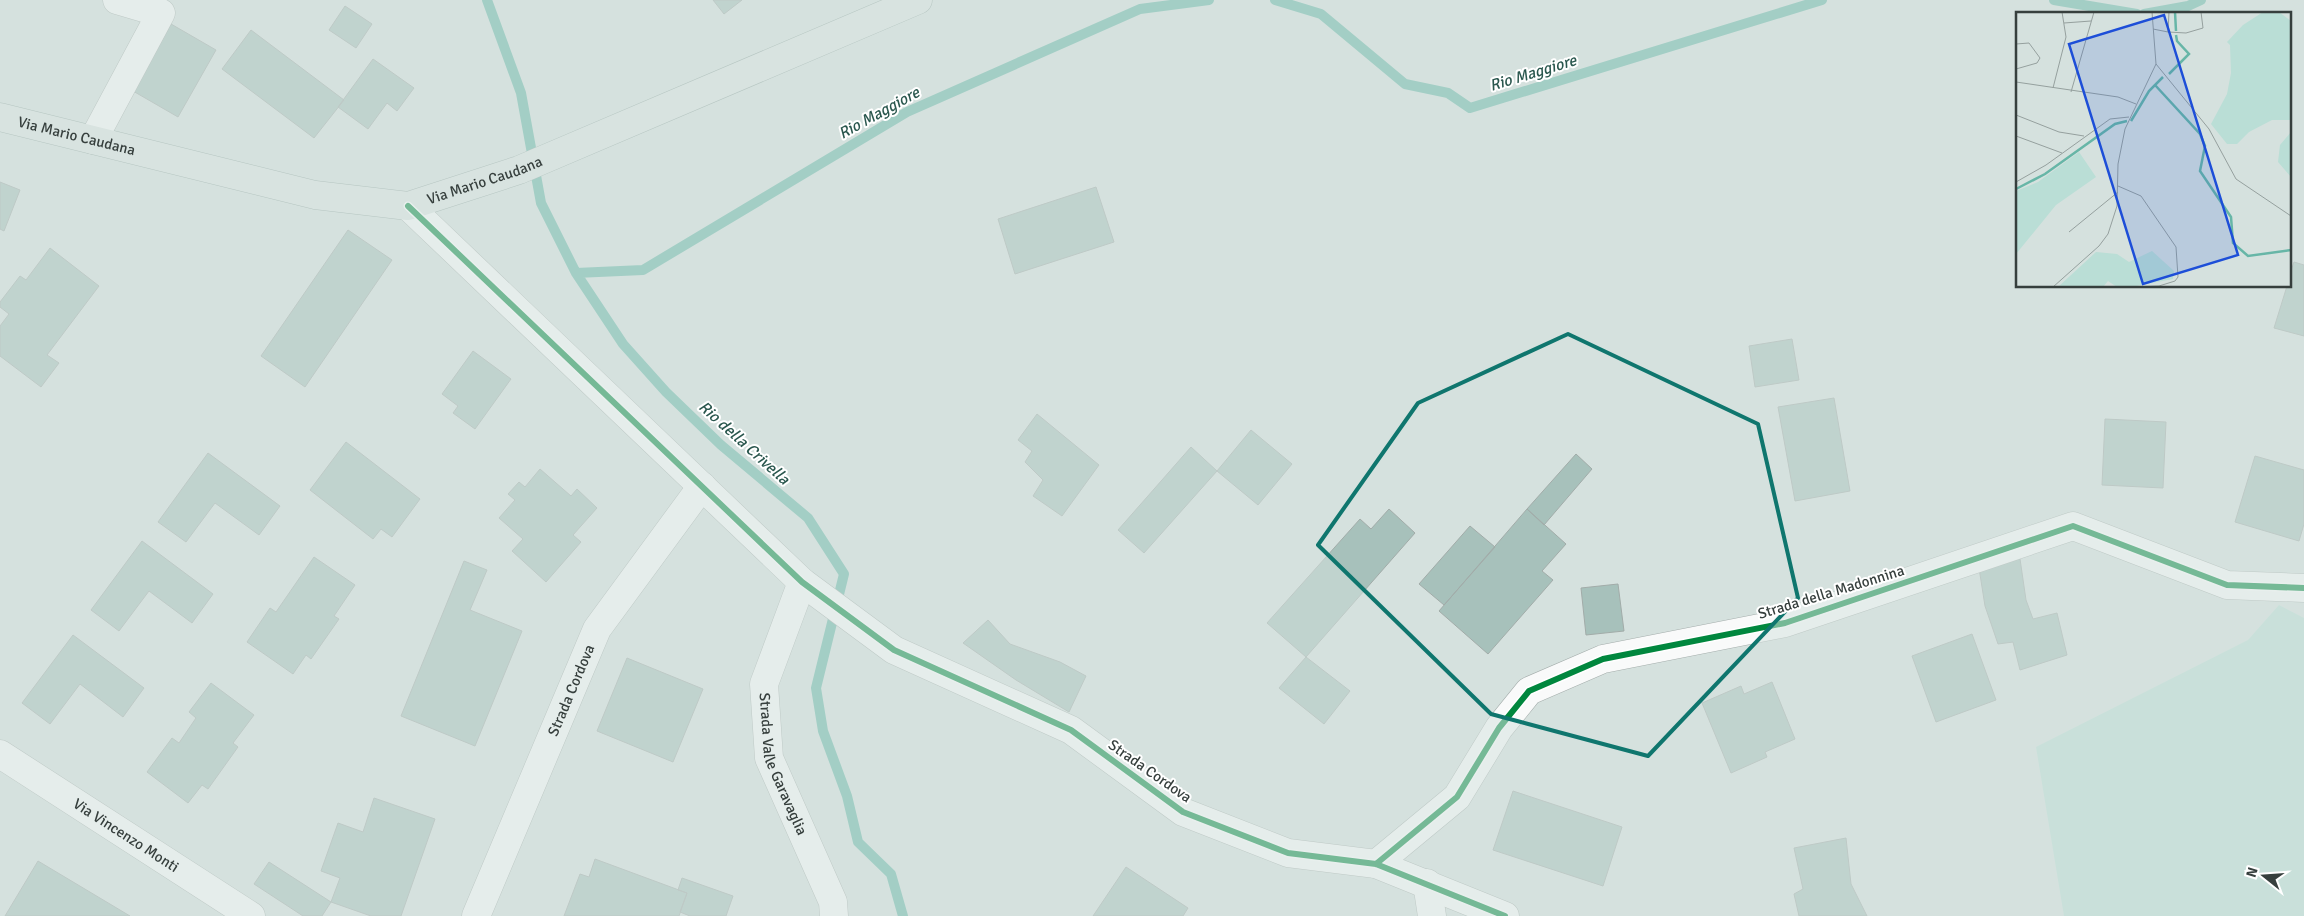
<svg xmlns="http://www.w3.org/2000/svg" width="2304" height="916" font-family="Signika,sans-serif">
  <rect width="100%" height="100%" fill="#d5e1de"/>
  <path fill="#baded6" d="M2279 605 2304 618V916H2064L2036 747 2248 640Z"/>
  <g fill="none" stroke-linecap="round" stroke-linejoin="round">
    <path stroke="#67b6a7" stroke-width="10" d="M487 0 521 93 541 203 576 273 623 344 666 392 721 445 808 518 844 574 816 688 823 731 847 796 858 842 891 874 903 916
      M1275 0 1321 14 1405 84 1448 93 1470 108 1822 0
      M2054 0 2137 14
      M2144 14 2188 6 2201 0
      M576 273 643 270 907 112 1140 9 1209 0"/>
  </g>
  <path fill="#a7c1bb" stroke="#a2aca9" d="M713 0H742L724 14Z
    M345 6 372 24 356 48 329 30Z
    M171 24 216 50 178 117 133 91Z
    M251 30 344 100 314 138 222 69Z
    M373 59 414 88 397 111 387 103 368 129 338 107Z
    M0 182 20 190 4 231 0 229Z
    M1096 187 1114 242 1015 274 998 219Z
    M348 230 392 260 305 387 261 356Z
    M50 248 99 286 47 355 59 363 41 387 0 356V326L9 314 0 307V302L20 276 26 280Z
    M2294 262 2304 265V336L2274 328 2287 286H2290V274Z
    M1792 339 1799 380 1755 387 1749 346Z
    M473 351 511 379 475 429 453 413 458 406 442 394Z
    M1834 398 1850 491 1795 501 1778 407Z
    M1037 414 1099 465 1062 516 1033 496 1043 480 1025 462 1032 451 1018 440Z
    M2105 419 2166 422 2163 488 2102 485Z
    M1251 430 1292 464 1258 505 1217 471Z
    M346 442 420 499 392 537 381 529 373 539 310 490Z
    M1191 447 1217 471 1144 553 1118 530Z
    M208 453 280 506 259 535 215 503 186 542 158 522Z
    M1576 454 1592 469 1544 525 1527 509Z
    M2255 456 2304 470V524L2299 541 2235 522Z
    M540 469 571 496 577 489 597 508 573 535 581 542 546 582 512 551 523 539 499 518 515 500 508 494 519 482 525 487Z
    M1389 509 1415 533 1306 657 1267 623 1360 519 1371 529Z
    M1527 509 1566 544 1542 571 1553 580 1488 654 1439 611Z
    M1470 526 1495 547 1444 605 1419 584Z
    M142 541 213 594 192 623 149 591 119 631 91 610Z
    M2019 552 2026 600 2033 619 2057 613 2067 655 2020 670 2013 642 1998 644 1985 606 1979 568Z
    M314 557 355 585 334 616 339 619 311 659 306 655 293 674 247 642 270 608 276 612Z
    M464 561 487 570 470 610 522 631 475 746 401 716Z
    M1618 584 1624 631 1586 635 1581 588Z
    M988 620 1010 644 1060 662 1086 676 1069 712 1016 680 963 643Z
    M1972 634 1996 700 1936 722 1912 656Z
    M73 635 144 688 123 717 80 684 50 724 22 703Z
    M1306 657 1350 691 1324 724 1279 688Z
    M627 658 703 689 673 762 597 731Z
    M1772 682 1795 739 1765 752 1767 757 1731 773 1702 703 1741 686 1744 694Z
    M211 683 254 715 233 743 238 747 208 789 202 785 188 803 147 772 172 738 179 743 196 718 189 712Z
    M1513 791 1622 827 1603 886 1493 850Z
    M374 798 435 819 401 916H371L331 902 340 878 321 871 338 823 363 832Z
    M1846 838 1851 884 1867 916H1799L1794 894 1803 889 1794 848Z
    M595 859 687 893 679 916H564L580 874 589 877Z
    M38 861 130 916H5Z
    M269 862 331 902 322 916H303L254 884Z
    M1126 867 1188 908 1183 916H1093Z
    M682 878 733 896 726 916H690L680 912 687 893 678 890Z"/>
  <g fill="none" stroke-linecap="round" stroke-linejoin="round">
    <g stroke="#a4adab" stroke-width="29">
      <g id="minor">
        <path d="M93 140 161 13 117 0"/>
        <path d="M408 206 802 582 894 650 1071 730 1183 812 1288 853 1376 864 1505 916"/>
        <path id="s1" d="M802 582 764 684 769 758 833 902 834 916"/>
        <path id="s2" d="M0 754 251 916"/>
        <path d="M1376 864 1457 797 1499 728 1529 691 1603 659 1785 623 2073 526 2227 585 2304 588"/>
        <path d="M1427 883 1432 916"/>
        <path id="s3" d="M476 916 597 629 702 486"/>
      </g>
    </g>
    <g stroke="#92a4a0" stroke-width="29">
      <g id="major">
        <path id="s4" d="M0 117 315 195 408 206 519 170 918 0"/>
      </g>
    </g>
    <use href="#minor" stroke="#f9fafa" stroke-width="28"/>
    <use href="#major" stroke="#dbe4e2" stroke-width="28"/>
    <g stroke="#fff" stroke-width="9">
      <path id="cycleway" d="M408 206 802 582 894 650 1071 730 1183 812 1288 853 1376 864 1505 916
        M1376 864 1457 797 1499 728 1529 691 1603 659 1785 623 2073 526 2227 585 2304 588"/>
    </g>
    <use href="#cycleway" stroke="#00873e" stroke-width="6"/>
  </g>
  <path d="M0 0H2304V916H0ZM1568 334 1758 424 1798 598 1648 756 1491 714 1318 545 1418 403Z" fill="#d5e1de" fill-opacity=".55" fill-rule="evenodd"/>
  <path fill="none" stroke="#0f766e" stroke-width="4" stroke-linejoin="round" d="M1568 334 1758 424 1798 598 1648 756 1491 714 1318 545 1418 403Z"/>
  <g text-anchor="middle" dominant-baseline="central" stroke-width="4" stroke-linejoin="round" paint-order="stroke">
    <g font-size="15" fill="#363f3d" stroke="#fff">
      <text stroke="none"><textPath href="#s4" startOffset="79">Via Mario Caudana</textPath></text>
      <text stroke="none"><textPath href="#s4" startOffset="499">Via Mario Caudana</textPath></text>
      <text transform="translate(1831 592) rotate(-17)">Strada della Madonnina</text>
      <text stroke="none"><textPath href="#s3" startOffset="245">Strada Cordova</textPath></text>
      <text stroke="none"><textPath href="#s1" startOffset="192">Strada Valle Garavaglia</textPath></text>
      <text transform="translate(1150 771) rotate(35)">Strada Cordova</text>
      <text stroke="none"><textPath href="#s2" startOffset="150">Via Vincenzo Monti</textPath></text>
    </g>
    <g font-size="16" font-style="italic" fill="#2a574e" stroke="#fff">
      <text transform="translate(1533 73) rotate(-17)">Rio Maggiore</text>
      <text transform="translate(879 113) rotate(-29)">Rio Maggiore</text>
      <text transform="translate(744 443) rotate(42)">Rio della Crivella</text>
    </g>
  </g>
  <g transform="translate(2016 12)">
    <rect width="275" height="275" fill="#d5e1de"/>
    <path d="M247 0H263L275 9V108H256L233 120 221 132H211L195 112 211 82 215 61 214 33 211 30 227 13ZM275 120V165L262 150 264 133ZM63 140 80 165 40 193 0 242V179L22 170ZM136 239 158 259 157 267 115 275H101L92 269 87 275H42L80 240 101 242 113 250Z" fill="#baded6"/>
    <path fill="none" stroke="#67b6a7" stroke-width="2.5" d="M159 0 160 19M153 62 173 42 161 29 160 23M139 73 184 122 189 134 184 159 215 205 217 231 232 244 275 238M115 109 133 79 147 65M0 177 29 162 99 112 111 109"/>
    <path fill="none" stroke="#95a09e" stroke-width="1" d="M136 0 140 52 193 117 220 167 275 204M48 11 75 9M137 17 152 20 153 0M152 20 170 21 187 16 185 0M0 32 13 31 24 46 21 51 0 57M0 70 102 85 120 92M37 76 50 25 46 0M55 80 78 0M0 103 43 120 68 124M0 124 46 141M0 170 30 153 94 107 113 105M102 174 125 184 160 235 162 265 159 269 143 274 117 275M53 220 102 180M37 275 83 234 92 222 101 194 102 152 109 117 140 52"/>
    <path fill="#1d4ed8" fill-opacity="0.15" stroke="#1d4ed8" stroke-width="2.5" d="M148 3 222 243 127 272 53 32Z"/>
    <rect width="275" height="275" fill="none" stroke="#363f3d" stroke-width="2.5"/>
  </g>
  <g transform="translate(2264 876) rotate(287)" stroke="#ffffff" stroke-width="4" paint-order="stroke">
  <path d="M0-4L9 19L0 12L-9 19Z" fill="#363f3d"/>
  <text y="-8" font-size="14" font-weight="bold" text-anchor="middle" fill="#363f3d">N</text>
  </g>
</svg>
